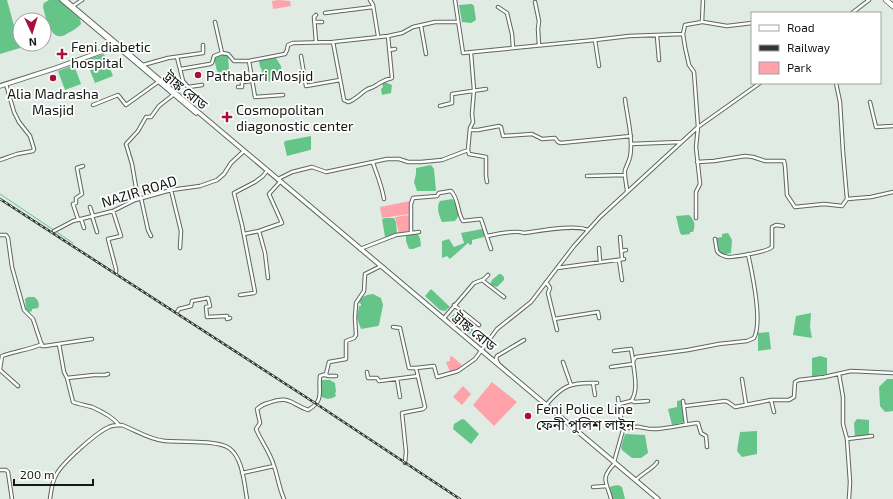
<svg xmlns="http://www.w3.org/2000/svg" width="893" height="499" font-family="'Exo 2','Noto Sans Bengali',sans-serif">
  <rect width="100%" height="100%" fill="#e0ebe3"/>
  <path fill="#ffa2aa" d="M279 0 290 1 291 6 273 9 272 1Z
    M410 201V214L382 218 380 207Z
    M410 215 409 231 399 233 395 217Z
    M450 356 453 357 462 365 456 370 450 372 446 362 450 361Z
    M492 382 517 402 494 426 473 405Z
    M463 386 471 394 462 405 453 397Z
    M583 413 594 423 589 430 577 420Z"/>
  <path fill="#65c487" d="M0 0H7L20 48 0 54Z
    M49 0H59L80 19 81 24C77 28 73 31 68 33 65 35 62 37 58 36 50 35 44 13 43 6L44 3Z
    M472 4 474 6 476 20 471 23 462 22 459 5Z
    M104 54 113 76 95 83 86 60Z
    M225 54 228 55 229 70 227 72 219 73 217 71 214 59 216 56Z
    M270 58H276L281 66 282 77 278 80 271 82 264 80 261 68 260 67 259 61Z
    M74 65 81 84 65 90 58 71Z
    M385 82 392 85 391 93 382 95 381 89 383 87 382 83Z
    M311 136V149L310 150 287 156 284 143 285 141Z
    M431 165 434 169 436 191H417L414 182 416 174V168Z
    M452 199C459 205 462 214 455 221L442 222C439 216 436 207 440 201Z
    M689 215C694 219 696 225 693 232H690V234L682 235 680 233 676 216Z
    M386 218H394L396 222 397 234 385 237 382 219Z
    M482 229 485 232 484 237 472 240V244L470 245 468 243 450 259 447 256 442 258V241L449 239 454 247 464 243 461 233Z
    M417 233 420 238 421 246 413 249H409L406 241V234Z
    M728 233 732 240 731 253 726 254 720 253 717 251 716 238 722 237V234Z
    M499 274H501L504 277V280L497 287 490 285 492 280Z
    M431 289 450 307 445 311 440 310 425 296Z
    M373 294 381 298 383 305 379 325 378 326 361 329 357 318 359 306H361V304L359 303C361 296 366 295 373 294Z
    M28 297H34C38 299 40 304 38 308L32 309V311L29 312 26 309 25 299Z
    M811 313 810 327 812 338 793 335 796 316Z
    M454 314 475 331 471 335 450 318Z
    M769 332 771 349 758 351V333Z
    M820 356 827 358V374L812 377V358Z
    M887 379H893V411L885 412 880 406 879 387Z
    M321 380H330L335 383 336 392 335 393 336 396C332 399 325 400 321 396Z
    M682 400 685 422 672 425 668 409 677 407V401Z
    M462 419 465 420 479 434 471 444 453 429 454 424Z
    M857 419 869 420V435L855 437 854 423Z
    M757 431V454L742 457 737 451 740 432Z
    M625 434 645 435 648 453 641 458H632L622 450 621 447Z
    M618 485 622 487 625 499H612L609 488 612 486Z"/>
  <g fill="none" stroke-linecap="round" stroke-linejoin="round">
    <path stroke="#65c487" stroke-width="1" d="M0 194 73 243"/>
    <g stroke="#5d665f" stroke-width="4.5">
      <path id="street" d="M370 0 373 5 378 36
        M455 0 463 53 595 40 629 36 683 34
        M535 2 539 21 538 29 539 45
        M73 6 82 0
        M498 7 507 13 512 34 513 48
        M325 13 373 7
        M852 13 869 0
        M316 15 314 17 316 42
        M215 22 222 53
        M315 22H322
        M703 22 727 26 752 23
        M421 26 426 54
        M657 36 659 60
        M595 40 599 66
        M333 42 344 100 348 102C355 100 360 94 366 90 369 88 372 88 375 86 383 81 383 80 392 78L388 36
        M389 50 395 49
        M471 53 474 90 472 114 473 122 470 128 468 150 469 154 486 157V176L487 182
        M301 56 306 86 340 80
        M177 57 183 81 188 87 202 85
        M249 61 255 97 283 95
        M143 65 168 58 203 53V45
        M181 69 210 64 212 63 214 56 222 53 228 54 234 61H249L285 54 287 50 288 45 293 43 333 42 388 36 402 33 413 27 435 22H458
        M836 83 840 102 843 152 847 199
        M167 85 183 81
        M238 87H242V82L252 81
        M625 99C627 116 631 128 631 146 631 158 629 160 625 170 624 176 627 186 627 192
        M870 102 876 127 893 126
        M93 105 118 95 126 105 158 82
        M440 106 452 103V94L486 89
        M470 130H478L499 126 501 127 503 136 532 134 542 139 555 138 558 142 561 143 631 136
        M631 144 681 142
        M0 160 17 154 33 151 34 149 30 136 19 122 14 112 6 84
        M697 162 714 161 745 156 753 157 765 161H784L785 166 787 195 795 207 824 204 842 206 847 199 871 197 893 192
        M373 163C377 175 382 186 384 199
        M83 166 77 168 82 194 76 198V203L73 204 78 219H81L84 228
        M587 176 625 175
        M278 179 292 172 312 167 326 172 387 159H399L408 162H421L442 160 468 150
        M171 190 181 231 180 248
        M141 198 148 230 151 236
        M138 199 132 164 126 144 138 131 146 117H151L159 106 173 95
        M90 207 93 216
        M113 211 121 236 108 239 116 269V272
        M92 216 97 232
        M696 218V192L700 184 696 147 698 127 694 72 689 65 685 47 683 34 685 25 702 22 703 0
        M54 231 73 221 113 211 135 200 171 190 200 186 217 180 224 174 231 163 244 151
        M259 231 265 253 268 278
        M411 232V204L413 198 437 196 439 193 451 191C459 199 457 212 463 221L481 219 491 249
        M244 234 259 231 282 223 269 194 280 182
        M0 235H6L8 238 12 267 24 310 33 319 42 346H45L92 339
        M487 236C496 234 516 230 524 233 539 231 575 224 588 230
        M620 237 622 259
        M715 239 717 251C719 255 723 256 728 257 735 257 767 252 772 247V227L776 225 783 226
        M599 248 600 262
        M360 249 396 235 419 232
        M621 251 626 250
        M619 260 622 280
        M557 268 624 259
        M483 280 488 275
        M546 282 550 288 548 293 557 330
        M240 295 254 293 255 292 242 225 234 193 255 182 263 176 266 172
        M454 305 479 325
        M177 312 179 309 191 306 192 301 208 298 210 306 206 307 207 317 227 316V319L230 318
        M444 318 474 283 482 280 504 297
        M554 319 598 312 599 318
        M393 327 400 328 409 368H416
        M59 344 64 372 67 378 73 402C78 404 85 405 92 407 101 411 113 417 119 425
        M614 351 631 349 633 360
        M563 362 571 385
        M498 363 496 359 497 356 524 340
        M611 367 633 364
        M0 369 2 356C15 351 29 350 42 344
        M0 370 18 386
        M367 372 368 378H377L379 381 418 376
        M839 374 843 397V424L847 439 850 482 849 499
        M325 375 329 376H336
        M67 378 94 375H105L108 374
        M397 379 400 397
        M742 379 746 404
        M593 383 595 395
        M632 400 634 402 648 401
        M771 400 774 412
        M683 401 686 424
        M619 404 631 401C639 391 634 373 633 361L636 357 688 350 719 344 747 341 754 338C763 322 752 272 748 254
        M546 405C563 385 571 382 597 383
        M685 406 725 401 728 402 735 407 771 400H789L794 397 795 382 799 380 824 377 851 371 893 373
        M623 430C640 423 642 430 657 429 671 428 685 424 698 423L701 433 706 436 707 447
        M847 439 872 436
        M614 462 623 430 618 398
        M405 463 406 452 402 413 423 409 425 407 416 368 434 366 437 377 458 371 475 359 497 329 531 302 574 246 600 217 698 127 760 83
        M0 470H6L8 472 12 499
        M242 473 274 466
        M636 480C641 474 654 468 657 462
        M593 487 607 486
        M50 499C51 491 52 482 56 475 62 463 97 432 109 427 113 425 117 425 122 425 135 430 150 440 165 441 179 442 218 440 229 448 243 458 244 483 247 499
        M284 499C279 488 278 477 274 466 270 452 261 441 256 429L260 423 257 409C260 406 264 404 268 403 290 395 289 403 308 410 325 400 318 392 320 376L326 374 329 362 346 359V341L354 338 356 335 355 318 356 303 364 291 365 274 381 266
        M611 499C606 480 600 479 615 463"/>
    </g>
    <g stroke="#5d665f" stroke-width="5.5">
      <path id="secondary" d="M62 0 196 113
        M65 0 658 499
        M0 86 56 68 117 46"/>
    </g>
    <g stroke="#5d665f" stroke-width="6">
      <path id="highway" d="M886 0 893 6"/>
    </g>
    <use href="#street" stroke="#fff" stroke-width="2.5"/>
    <use href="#secondary" stroke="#fff" stroke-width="3.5"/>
    <use href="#highway" stroke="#fff" stroke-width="4.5"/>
    <g stroke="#323733" stroke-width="2.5">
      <path id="rail" d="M0 199 315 403 460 499"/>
    </g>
    <use href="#rail" stroke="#fff" stroke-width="1" stroke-dasharray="3" stroke-linecap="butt"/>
  </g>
  <g fill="#a8103b" stroke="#fff" stroke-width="1.5">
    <path d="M60 48h4v4h4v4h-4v4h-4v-4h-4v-4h4z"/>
    <circle cx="198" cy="75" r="4"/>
    <circle cx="53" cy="78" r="4"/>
    <path d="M225 111h4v4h4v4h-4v4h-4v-4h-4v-4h4z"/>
    <circle cx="528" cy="416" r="4"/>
  </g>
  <g text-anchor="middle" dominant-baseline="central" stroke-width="3.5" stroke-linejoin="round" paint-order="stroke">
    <g font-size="14" fill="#151916" stroke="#fff" text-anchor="start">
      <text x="71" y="46">Feni diabetic<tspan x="71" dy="16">hospital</tspan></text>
      <text x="206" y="75">Pathabari Mosjid</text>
      <text x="53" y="93" text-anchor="middle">Alia Madrasha<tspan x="53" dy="16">Masjid</tspan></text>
      <text x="236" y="109">Cosmopolitan<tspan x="236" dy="16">diagonostic center</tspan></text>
      <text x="536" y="408">Feni Police Line<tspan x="536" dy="16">ফেনী পুলিশ লাইন</tspan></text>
    </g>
    <g font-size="14" fill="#151916" stroke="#fff">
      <text transform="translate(186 90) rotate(39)">ট্রাঙ্ক রোড</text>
      <text transform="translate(139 191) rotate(-17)">NAZIR ROAD</text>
      <text transform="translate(475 331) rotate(40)">ট্রাঙ্ক রোড</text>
    </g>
  </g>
  <rect x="751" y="12" width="130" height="72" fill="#ffffff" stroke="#a1a3a2"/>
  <rect x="759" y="25" width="20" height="6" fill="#ffffff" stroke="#a1a3a2"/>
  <text x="787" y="32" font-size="12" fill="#151916">Road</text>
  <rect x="759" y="45" width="20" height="6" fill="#323733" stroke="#a1a3a2"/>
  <text x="787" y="52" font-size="12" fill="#151916">Railway</text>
  <rect x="759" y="62" width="20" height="12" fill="#ffa2aa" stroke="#a1a3a2"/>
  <text x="787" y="72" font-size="12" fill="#151916">Park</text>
  <g transform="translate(32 32) rotate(176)"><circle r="19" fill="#ffffff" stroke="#a1a3a2"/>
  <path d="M0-3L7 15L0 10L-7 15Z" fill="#a8103b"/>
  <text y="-6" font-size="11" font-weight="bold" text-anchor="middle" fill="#151916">N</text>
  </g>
  <path d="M14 479v6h79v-6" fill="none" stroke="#151916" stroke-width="2"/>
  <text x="20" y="479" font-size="12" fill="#151916" stroke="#ffffff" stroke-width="3" paint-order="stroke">200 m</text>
</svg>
